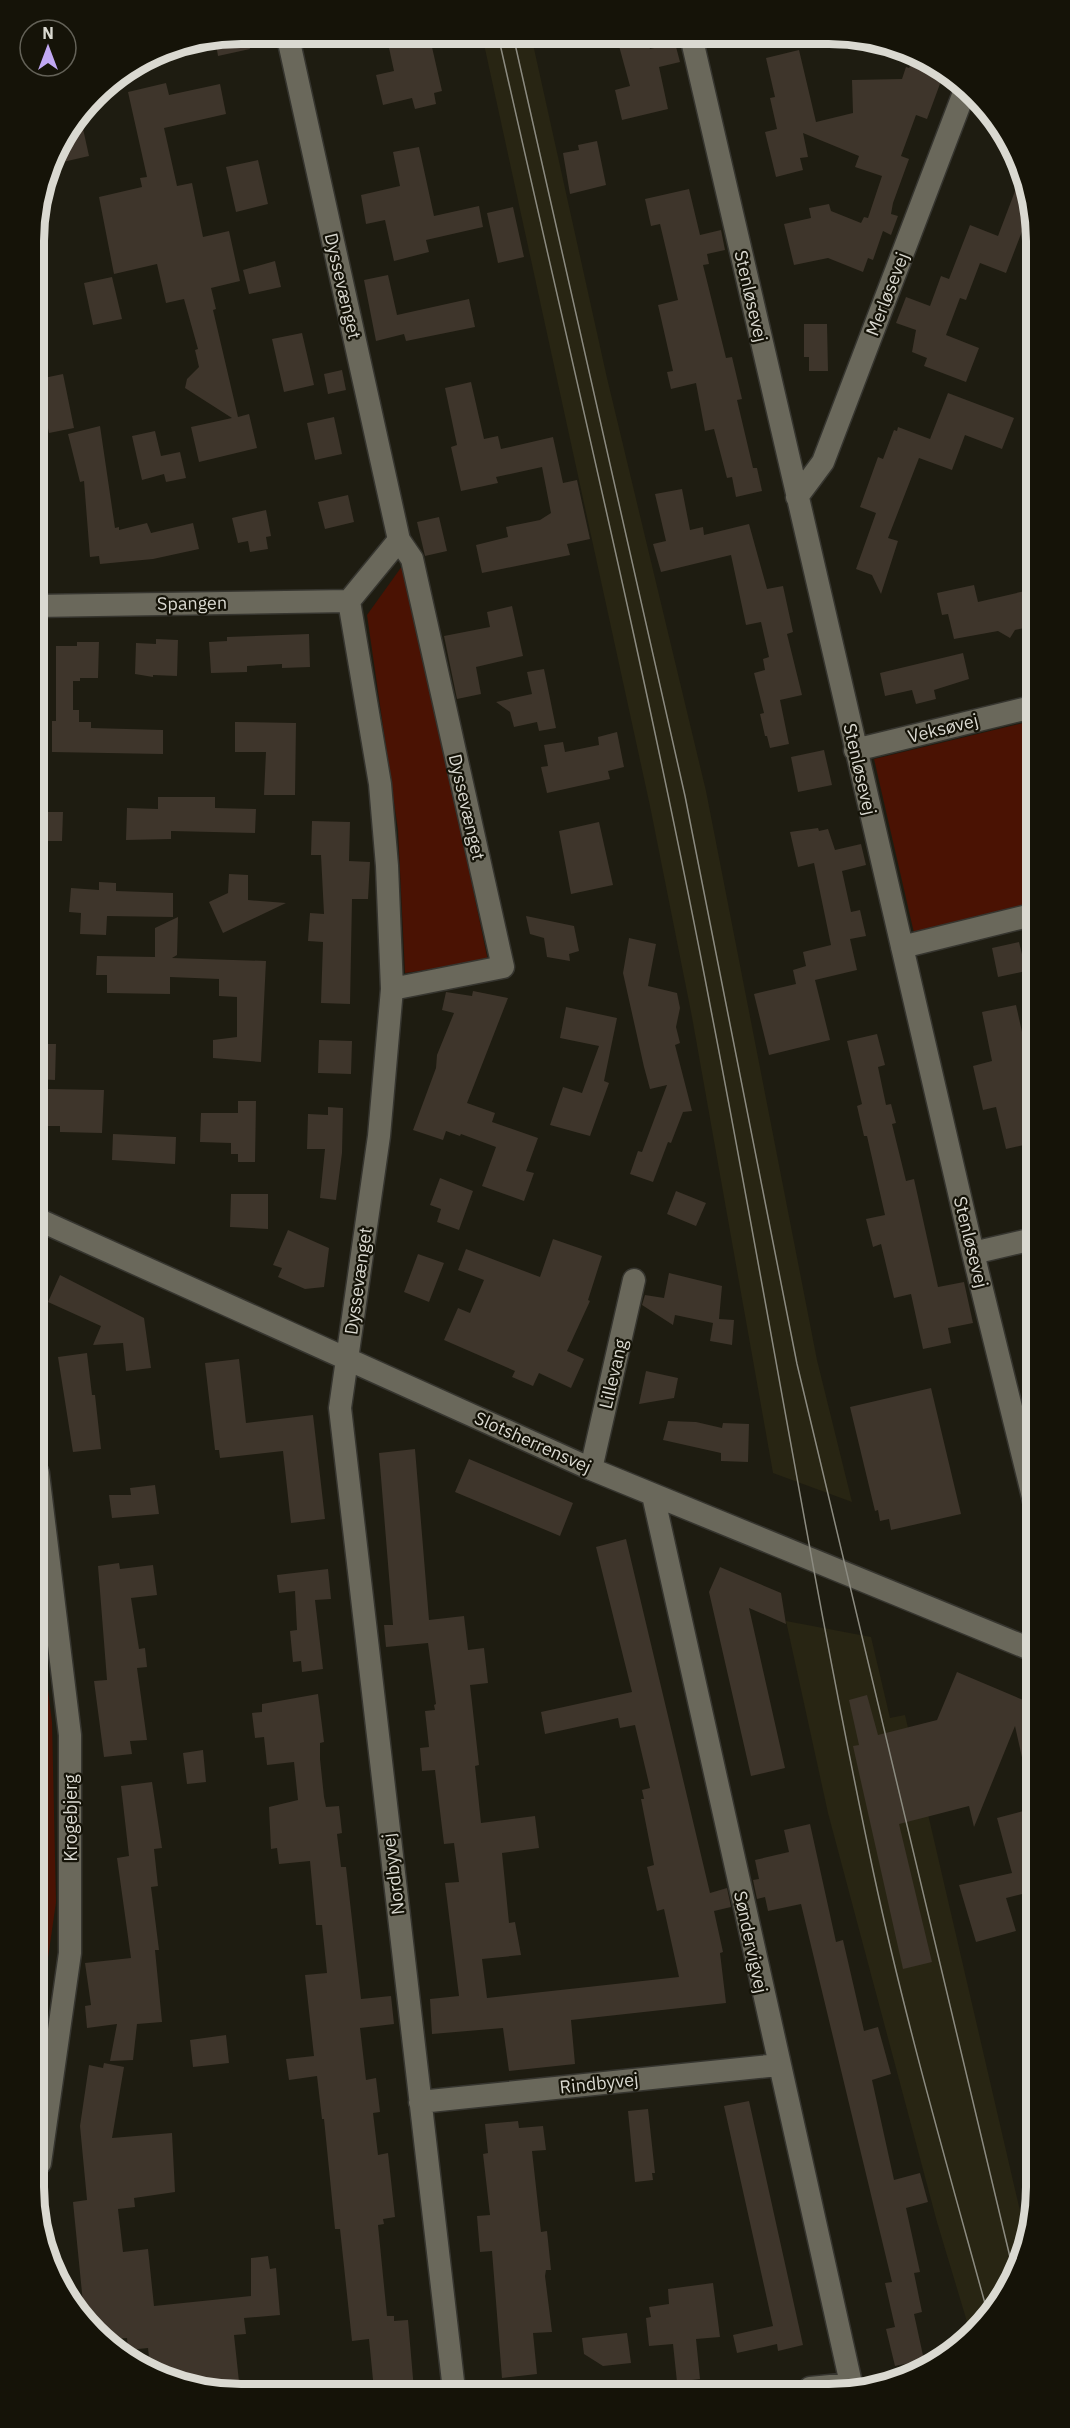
<svg xmlns="http://www.w3.org/2000/svg" width="1070" height="2428" font-family="'IBM Plex Sans',sans-serif">
  <rect width="100%" height="100%" fill="#1e1c11"/>
  <path fill="#282513" d="M482 35H531L607 378 706 791 817 1360 852 1502 773 1473 692 1017 650 806Z
    M786 1621 871 1637 890 1718 905 1715 1027 2241 1021 2267 994 2314 971 2335 937 2222 828 1813Z"/>
  <path fill="#4a1203" d="M405 562 488 961 405 973 398 830 367 615Z
    M1032 721V906L914 933 874 759Z
    M38 1609 52 1722 56 1902 39 2021Z"/>
  <path fill="#3e352b" d="M247 33 250 49 218 56 215 38Z
    M386 34H429L442 91 434 93 436 104 415 109 412 98 383 105 376 75 394 71Z
    M616 35 647 36 650 49 675 43 680 62 659 67 668 109 622 120 615 90 630 86Z
    M799 50 816 122 853 113 852 80 902 79 906 67 909 68 914 59 944 73 927 119 916 115 901 156 909 159 893 203 891 214 898 216 891 235 883 231 873 260 868 258 863 272 828 258 794 265 784 224 811 218 809 208 829 204 831 211 861 223 864 217 868 218 882 176 855 167 859 156 803 133 808 157 800 158 803 170 776 177 765 132 777 129 770 98 775 97 766 58Z
    M166 83 169 95 220 84 226 114 164 128 177 186 192 183 203 237 229 231 240 281 211 288 216 309 213 310 238 417 249 414 257 448 199 462 191 427 232 418 185 388 187 379 199 367 195 350 198 349 184 299 166 303 157 264 114 274 99 197 142 187 140 178 147 177 128 92Z
    M80 115 89 156 63 162 59 142Z
    M597 141 606 185 570 194 563 153 579 150 578 145Z
    M419 147 434 216 479 206 483 227 426 240 429 252 394 261 385 220 366 224 361 195 400 186 393 152Z
    M258 160 268 204 236 212 226 167Z
    M1023 170 1030 186V223L1026 221 1006 273 980 263 966 300 960 298 946 335 979 348 966 382 924 366 927 358 912 352 916 330 896 323 906 297 930 306 941 276 949 279 970 225 998 236Z
    M689 189 700 235 721 230 725 250 707 254 709 264 703 265 726 358 732 357 742 399 737 400 753 468H757L762 491 736 497 732 477 727 478 714 429 705 431 696 383 671 389 667 372 673 371 658 305 678 300 660 224 651 226 645 199Z
    M513 207 524 257 498 263 487 213Z
    M275 261 281 287 249 294 243 270Z
    M388 275 397 315 469 299 475 327 406 341 404 334 376 341 364 280Z
    M112 277 122 319 93 325 84 283Z
    M804 324H827L828 371H809V357H804Z
    M302 333 314 385 284 392 272 339Z
    M342 370 346 390 328 394 324 374Z
    M63 374 74 428 49 433 44 409 36 410 34 380Z
    M471 382 484 439 498 436 501 449 553 437 563 483 577 480 590 539 567 544 570 555 482 573 476 545 508 537 506 527 540 520 551 513 542 467 496 477 498 483 461 491 451 447 457 445 445 388Z
    M948 393 1014 418 1002 449 965 435 952 470 919 458 888 538 898 541 881 594 872 575 856 569 876 513 860 507 878 457 883 459 894 430 897 431 898 427 930 439Z
    M334 417 342 454 315 460 307 423Z
    M100 426 115 528 119 527V530L147 523 151 533 193 523 199 549 153 559 100 564 99 556 90 557 84 481 80 482 68 434Z
    M155 431 161 456 180 452 186 478 166 482 164 474 142 480 132 436Z
    M682 489 690 530 703 527 704 535 749 524 767 589 783 586 793 632 787 634 802 695 780 700 789 744 770 748 767 736H765L760 714 764 713 754 673 765 670 763 659 769 657 761 622 746 625 731 555 661 572 653 544 666 541 655 494Z
    M348 495 354 522 325 529 318 502Z
    M266 510 271 536 266 537 268 549 250 552 248 541 238 543 232 518Z
    M439 517 447 551 425 556 417 522Z
    M974 585 978 602 1025 591 1030 612 1026 613 1029 627 1015 630 1010 638 998 631 954 639 948 614 942 615 937 593Z
    M512 606 523 656 476 667 481 694 457 699 444 636 490 627 487 612Z
    M309 634 310 667 282 668V664L247 666V672L211 673 209 642 227 641V637Z
    M156 639 178 640 177 676 153 675V677L135 674 136 643 156 644Z
    M77 642H99L98 678H80V681H73V710H79V722H91V728L163 730V754L52 752V721H56V646H77Z
    M963 653 969 679 934 690 936 699 916 704 912 690 885 696 880 673Z
    M544 669 556 728 539 731 537 722 514 727 510 712 496 702 532 694 527 672Z
    M235 722 296 723 295 795H264L266 752H235Z
    M617 732 624 767 608 771 610 779 547 793 541 767 548 766 544 745 563 742 565 752 599 745 598 737Z
    M824 750 832 785 798 792 791 757Z
    M158 797H215V808L256 809 255 833 171 831V839L126 840 127 808 158 809Z
    M35 812H63L62 841H36Z
    M312 821 350 822 349 861 370 862 368 899H352L350 1004 321 1003 323 942 308 941 310 913 324 914 321 855H311Z
    M599 822 613 885 571 894 559 831Z
    M818 828 819 831 828 829 835 850 861 844 866 865 842 871 851 912 860 910 866 936 850 939 857 970 815 980 830 1040 769 1055 754 994 796 984 793 970 806 966 803 952 831 945 814 863 798 867 790 832Z
    M229 874 248 875V900L286 903 223 933 209 902 228 893Z
    M99 882 116 883V891L173 893V917L107 916 106 935 80 934 81 913 69 912 71 888 99 890Z
    M526 916 574 926 579 951 569 954 570 961 547 957 544 938 530 934Z
    M178 917 177 955 172 958 266 961 261 1062 213 1058V1040L237 1037V997L219 996V979L170 977V994L107 993V975H96L97 956 155 957V928Z
    M629 938 656 944 648 986 677 993 680 1008 676 1027 680 1043 675 1045 692 1111 683 1112 671 1143 668 1142 653 1182 630 1174 638 1151 642 1152 667 1085 650 1089 644 1067 623 973Z
    M1019 942 1026 971 998 977 992 948Z
    M473 991 508 998 467 1103 495 1113 492 1122 538 1138 526 1171 534 1173 524 1201 482 1186 496 1147 461 1134 460 1136 446 1131 443 1140 413 1130 436 1068 437 1055 454 1013 442 1010 446 992 472 996Z
    M1016 1005 1033 1081V1143L1006 1149 996 1107 983 1110 973 1066 992 1061 982 1012Z
    M566 1007 617 1018 604 1081 609 1083 590 1136 550 1125 563 1087 582 1093 599 1046 560 1038Z
    M877 1034 885 1065 878 1067 886 1105 891 1104 896 1123 892 1124 906 1181 914 1179 938 1287 964 1282 973 1323 948 1328 951 1343 923 1349 911 1294 894 1298 881 1244 873 1247 866 1219 885 1215 867 1136H864L857 1106 862 1104 847 1041Z
    M319 1040 352 1041 351 1074 318 1073Z
    M36 1044H56L55 1080 36 1079Z
    M47 1089 104 1090 102 1133 60 1132V1126H47Z
    M238 1101H256L255 1162H238V1154H231V1143L200 1142 201 1113H238Z
    M328 1107 343 1108 342 1153 336 1200 320 1198 325 1149H307L308 1114 328 1115Z
    M113 1134 176 1137 175 1164 112 1160Z
    M440 1178 473 1191 459 1230 437 1222 441 1209 430 1205Z
    M676 1191 706 1203 696 1226 667 1214Z
    M231 1194H268V1229L230 1227Z
    M288 1230 329 1248 324 1287 305 1289 278 1277 282 1268 273 1265Z
    M553 1239 602 1256 588 1300 590 1301 567 1351 584 1359 571 1388 539 1373 533 1386 512 1377 515 1371 444 1340 458 1308 470 1313 484 1280 458 1270 466 1249 540 1277Z
    M418 1254 444 1263 429 1302 404 1292Z
    M669 1273 722 1286 719 1319 734 1320 732 1345 710 1341 713 1323 675 1315 673 1325 642 1305 645 1295 664 1298Z
    M60 1275 144 1318 151 1368 126 1371 123 1343 93 1345 101 1326 48 1302Z
    M87 1353 92 1395H95L101 1449 73 1452 58 1357Z
    M239 1359 246 1423 313 1415 325 1519 291 1523 283 1451 220 1458 219 1450H215L205 1363Z
    M646 1371 678 1378 674 1398 639 1404Z
    M931 1388 961 1514 891 1530 889 1519 880 1521 878 1510 875 1511 850 1407Z
    M668 1421 696 1422 722 1428 723 1423 749 1424 748 1462 721 1461V1453L663 1440Z
    M415 1449 429 1620 464 1616 468 1650 484 1648 488 1683 470 1685 479 1765 475 1766 481 1823 535 1816 539 1848 502 1853 509 1923 515 1922 521 1955 482 1959 487 1998 679 1977 664 1909 657 1911 647 1867 654 1865 641 1799H644L642 1790 650 1788 635 1725 620 1728 618 1718 545 1734 541 1712 632 1692 596 1547 626 1539 710 1893 727 1888 731 1907 714 1911 723 1952 720 1953 726 2003 571 2020 575 2064 509 2071 503 2028 432 2034 430 1999 459 1996 445 1883 459 1882 454 1843 444 1844 435 1770 422 1771 420 1748 429 1747 425 1711 435 1710 434 1705 436 1704 428 1643 386 1647 384 1625H393L379 1453Z
    M469 1459 573 1503 560 1536 455 1492Z
    M155 1485 159 1514 112 1518 109 1495H131L130 1488Z
    M119 1563 120 1569 153 1565 157 1595 131 1598 139 1649 145 1648 147 1667 137 1668 147 1740 130 1741 132 1754 104 1757 94 1681 107 1680 98 1566Z
    M720 1567 781 1593 786 1624 749 1608 785 1768 751 1776 709 1592Z
    M328 1569 331 1599 315 1600 323 1669 302 1672 301 1661 293 1662 290 1631 297 1630 295 1591 279 1593 277 1575Z
    M957 1672 1035 1705V1779L1027 1780 1015 1726 974 1827 969 1806 899 1824 932 1962 903 1969 853 1746 859 1745 849 1700 867 1695 878 1735 937 1720Z
    M318 1694 324 1742 320 1743V1759L324 1797 326 1807 339 1806 342 1833 337 1834 341 1867H346L361 1999 391 1996 394 2024 360 2028 366 2080 376 2078 380 2112 373 2113 378 2155 388 2153 395 2217 383 2219 384 2224 378 2225 387 2316H394V2321L408 2320 414 2390H374L369 2339 352 2341 340 2229H335L324 2119H322L317 2076 289 2080 286 2059 314 2056 305 1975 327 1973 322 1925H316L310 1861 279 1864 277 1848 271 1849 269 1807 298 1800 294 1762 267 1765 264 1737 255 1738 252 1713 262 1712V1704Z
    M203 1750 206 1782 187 1784 183 1753Z
    M152 1782 162 1848 154 1849 158 1886 151 1887 159 1950H155L162 2022 137 2024 133 2060 110 2061 117 2024 87 2028 85 2006 91 2005 85 1963 131 1958 117 1858 129 1856 121 1786Z
    M1027 1810 1035 1842V1891L1006 1898 1016 1931 976 1942 959 1885 1012 1873 997 1818Z
    M810 1824 836 1942 843 1940 864 2031 878 2027 891 2074 872 2080 894 2180 920 2173 928 2202 906 2208 920 2272 914 2273 922 2312 914 2314 924 2360 895 2366 886 2329 895 2327 885 2283 892 2282 801 1904 768 1911 765 1897 757 1899 753 1880 759 1879 755 1860 789 1852 784 1830Z
    M226 2035 229 2063 193 2067 190 2040Z
    M104 2063 124 2067 112 2138 172 2133 175 2192 134 2198 135 2207 118 2209 123 2252 148 2249 154 2306 251 2296V2258L268 2256 270 2269 276 2268 280 2315 244 2318 246 2334 234 2335 240 2391 196 2389 150 2366 148 2348 128 2350 127 2338 101 2340 85 2323 73 2202 87 2200 80 2126 89 2065 103 2068Z
    M749 2101 803 2345 778 2351 777 2344 737 2353 733 2335 773 2326 724 2106Z
    M648 2109 655 2173H652L653 2180 635 2182 628 2111Z
    M518 2121 519 2128 543 2126 546 2150 532 2151 541 2232 547 2231 551 2270H546L545 2276 552 2332 533 2333 537 2374 502 2378 492 2251 480 2252 477 2216 490 2215 483 2154 488 2153 485 2124Z
    M713 2283 720 2337 696 2339 700 2379 677 2382 673 2344 649 2346 646 2318 651 2317 649 2307 669 2304 668 2289Z
    M627 2333 631 2363 603 2366 584 2354 582 2338Z"/>
  <g fill="none" stroke-linecap="round" stroke-linejoin="round">
    <g stroke="#36352f" stroke-width="25">
      <path id="minor" d="M287 33 399 540 349 601 380 784 387 866 392 989 379 1136 340 1408 454 2390
        M691 36 973 1253 1034 1501
        M797 497 823 462 967 85
        M35 606 349 601
        M855 750 1032 707
        M902 947 1032 915
        M392 989 503 967 412 559 399 540
        M37 1219 591 1469 1035 1651
        M973 1253 1033 1239
        M591 1469 634 1280
        M38 1473 70 1735V1953L40 2163
        M653 1495 852 2388
        M420 2102 778 2065
        M810 2388 851 2384"/>
    </g>
    <use href="#minor" stroke="#6a685b" stroke-width="22"/>
    <path stroke="#8c8b81" stroke-width="1.5" d="M498 35C571 359 649 683 711 1010 767 1298 813 1588 874 1875 906 2024 949 2172 989 2318
      M513 35 685 796 797 1364 1015 2278"/>
  </g>
  <g text-anchor="middle" dominant-baseline="central" stroke-width="4.5" stroke-linejoin="round" paint-order="stroke">
    <g font-size="18" fill="#dad9d1" stroke="#151308">
      <text transform="translate(343 286) rotate(77)">Dyssevænget</text>
      <text transform="translate(887 294) rotate(-69)">Merløsevej</text>
      <text transform="translate(751 296) rotate(77)">Stenløsevej</text>
      <text transform="translate(192 603) rotate(-1)">Spangen</text>
      <text transform="translate(943 728) rotate(-14)">Veksøvej</text>
      <text transform="translate(860 769) rotate(77)">Stenløsevej</text>
      <text transform="translate(467 807) rotate(77)">Dyssevænget</text>
      <text transform="translate(971 1242) rotate(76)">Stenløsevej</text>
      <text transform="translate(358 1281) rotate(-82)">Dyssevænget</text>
      <text transform="translate(613 1374) rotate(-77)">Lillevang</text>
      <text transform="translate(533 1442) rotate(24)">Slotsherrensvej</text>
      <text transform="translate(70 1818) rotate(-90)">Krogebjerg</text>
      <text transform="translate(393 1874) rotate(-97)">Nordbyvej</text>
      <text transform="translate(751 1942) rotate(78)">Søndervigvej</text>
      <text transform="translate(599 2083) rotate(-6)">Rindbyvej</text>
    </g>
  </g>
  <path d="M0 0H1070V2428H0ZM241 44H829A197 197 0 0 1 1026 241V2187A197 197 0 0 1 829 2384H241A197 197 0 0 1 44 2187V241A197 197 0 0 1 241 44Z" fill="#151308" fill-rule="evenodd"/>
  <path fill="none" stroke="#dad9d1" stroke-width="8" d="M241 44H829A197 197 0 0 1 1026 241V2187A197 197 0 0 1 829 2384H241A197 197 0 0 1 44 2187V241A197 197 0 0 1 241 44Z"/>
  <g transform="translate(48 48)"><circle r="28" fill="#151308" stroke="#646258" stroke-width="1.5"/>
  <path d="M0-4.5L10 22L0 15L-10 22Z" fill="#c1a8f3"/>
  <text y="-9" font-size="16" font-weight="bold" text-anchor="middle" fill="#dad9d1">N</text>
  </g>
</svg>
